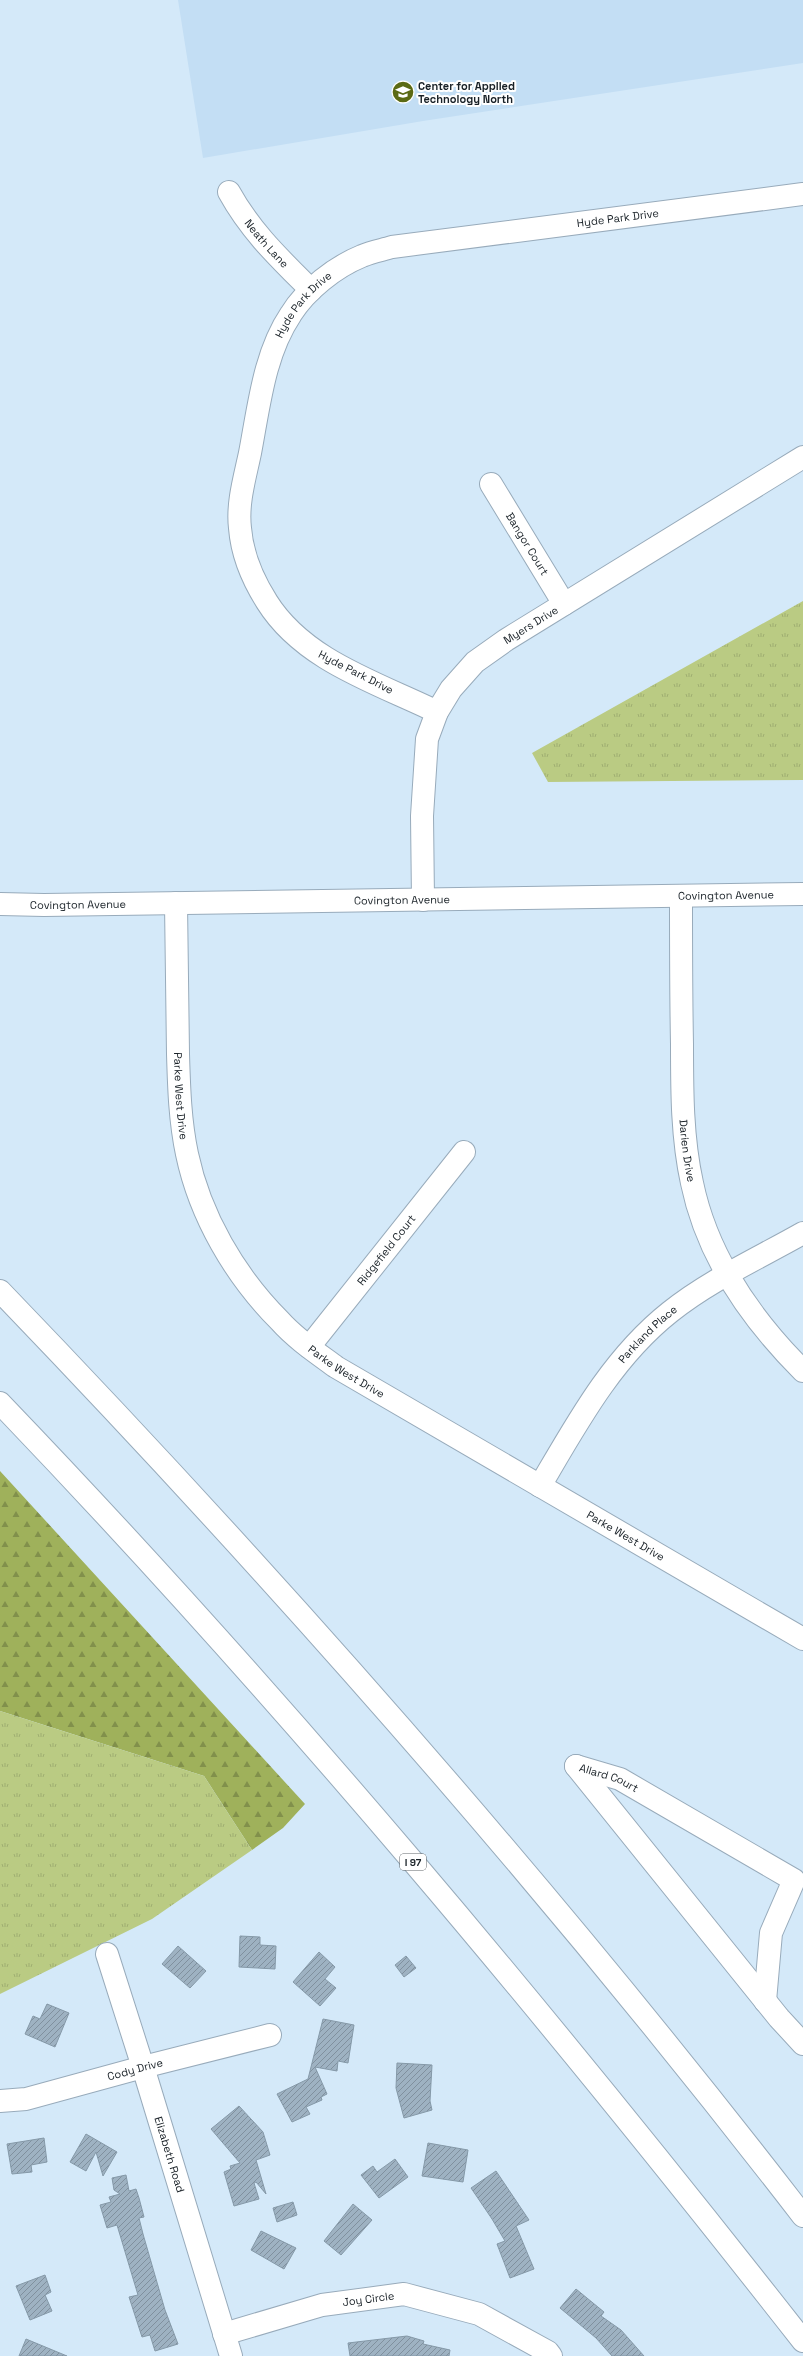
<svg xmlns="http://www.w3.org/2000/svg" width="803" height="2356" font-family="'Space Grotesk',sans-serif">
  <defs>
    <pattern id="forest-firs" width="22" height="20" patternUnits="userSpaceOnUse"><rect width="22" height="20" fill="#9fb15b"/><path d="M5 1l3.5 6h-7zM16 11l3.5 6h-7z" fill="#81904b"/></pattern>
    <pattern id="park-tufts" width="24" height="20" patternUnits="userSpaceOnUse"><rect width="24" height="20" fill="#bacb83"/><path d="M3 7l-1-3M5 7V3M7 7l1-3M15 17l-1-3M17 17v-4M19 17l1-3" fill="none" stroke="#9fae71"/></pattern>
    <pattern id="building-hatch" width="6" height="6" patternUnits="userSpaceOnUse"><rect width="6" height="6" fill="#9eb2c2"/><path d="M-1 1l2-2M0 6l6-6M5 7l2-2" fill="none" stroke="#80909e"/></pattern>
  </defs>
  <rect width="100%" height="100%" fill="#d4e9f9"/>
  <path fill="#c3def4" d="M178 0H803V63L423 121 203 158Z"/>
  <path fill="url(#forest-firs)" d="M0 1471 305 1804 283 1828 252 1850 204 1776 0 1711Z"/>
  <path fill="url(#park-tufts)" d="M803 601V780L548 782 532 753Z
    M0 1711 204 1776 252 1850 152 1919 0 1994Z"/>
  <path fill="url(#building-hatch)" stroke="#8599a8" d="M240 1936 260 1937V1945L276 1946 275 1969 239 1967Z
    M178 1946 206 1971 190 1988 162 1964Z
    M319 1952 335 1967 325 1979 336 1988 320 2006 293 1982Z
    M406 1956 416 1968 404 1977 395 1965Z
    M47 2004 69 2013 55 2047 25 2034 33 2016 40 2019Z
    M323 2019 354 2025 348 2063 338 2061 337 2071 315 2067 327 2094 321 2097 322 2100 306 2107 310 2114 292 2122 277 2094 308 2079Z
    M397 2063 432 2065 430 2101 432 2110 404 2118 396 2088Z
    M239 2106 263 2132 270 2155 256 2160 266 2194 256 2182 254 2183 259 2199 234 2206 224 2172 231 2169 230 2166 240 2163 211 2129Z
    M86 2134 117 2152 103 2176 96 2152 86 2171 70 2162Z
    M44 2138 47 2162 31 2165 32 2172 12 2174 7 2144Z
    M428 2143 468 2150 463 2182 422 2176Z
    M395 2159 408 2177 379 2198 361 2175 373 2166 377 2172Z
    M496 2171 529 2220 516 2226 534 2269 510 2278 497 2244 505 2241 492 2219 471 2188Z
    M126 2175 129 2191 136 2189 139 2198 144 2217 139 2218 143 2234 165 2310 178 2344 155 2351 150 2335 142 2337 129 2297 138 2295 117 2225 107 2228 100 2205 111 2202 109 2197 120 2194 114 2190 112 2178Z
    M293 2202 297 2215 277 2222 273 2208Z
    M353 2204 372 2220 341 2255 324 2241Z
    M261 2231 296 2248 284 2269 251 2250Z
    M45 2275 51 2292 45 2295 52 2311 30 2320 16 2286Z
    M576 2289 604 2312 601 2316 621 2330 644 2356H612L596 2338 560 2308Z
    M407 2336 424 2341 423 2344 450 2350 449 2356H350L348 2343Z
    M26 2339 67 2356H19Z"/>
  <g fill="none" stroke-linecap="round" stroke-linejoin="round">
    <g stroke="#98abbb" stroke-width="24">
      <g id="minor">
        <path id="s1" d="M229 192C251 232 280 259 311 290"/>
        <path id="s2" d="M491 484 564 604"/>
        <path id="s3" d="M437 712C378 683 304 661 267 602 253 580 242 554 240 528 237 503 245 477 250 453 259 406 264 354 291 314 306 290 335 267 362 256 371 252 382 250 392 247L803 194"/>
        <path id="s4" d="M681 896C681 945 681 995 682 1044 682 1091 682 1138 692 1183 707 1256 751 1319 803 1371"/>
        <path id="s5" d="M423 900 422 816 427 739 437 712 451 689 475 662 506 640 803 457"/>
        <path id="s6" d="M176 903C177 953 177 1004 178 1054 179 1088 180 1121 187 1154 200 1216 235 1276 280 1321 296 1339 317 1353 336 1367L803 1639"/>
        <path id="s7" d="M0 904 44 905 803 894"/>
        <path id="s8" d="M309 1347 464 1152"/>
        <path id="s9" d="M540 1486C577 1423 612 1358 670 1312 710 1280 759 1258 803 1233"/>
        <path id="s10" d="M576 1766 620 1779 794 1880 771 1933 765 2001"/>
        <path d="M576 1766 779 2018 803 2044"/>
        <path id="s11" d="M107 1954 143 2067 231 2356"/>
        <path id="s12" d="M0 2101 26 2099 143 2067 270 2035"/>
        <path id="s13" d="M224 2334 322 2305 404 2294 479 2314 548 2352 551 2356"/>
      </g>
    </g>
    <g stroke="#98abbb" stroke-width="24">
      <path id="highway" d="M0 1291C283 1585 553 1892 803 2216
        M0 1403C285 1700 549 2017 803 2341"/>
    </g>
    <use href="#minor" stroke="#fff" stroke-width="22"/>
    <use href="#highway" stroke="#fff" stroke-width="22"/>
  </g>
  <defs>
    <g id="school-disc" transform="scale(1.15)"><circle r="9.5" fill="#5b6a14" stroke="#fff"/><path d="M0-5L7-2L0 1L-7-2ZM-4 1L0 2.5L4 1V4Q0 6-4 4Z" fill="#fff"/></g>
  </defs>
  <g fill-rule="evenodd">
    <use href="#school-disc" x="403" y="92"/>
  </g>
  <g text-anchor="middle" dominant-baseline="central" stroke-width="4" stroke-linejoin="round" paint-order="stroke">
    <rect fill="#fff" stroke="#5e6468" stroke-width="1" x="400" y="1854" width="26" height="16" rx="3"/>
    <g font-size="10" font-weight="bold" fill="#192127">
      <text x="413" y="1862">I 97</text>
    </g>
    <g font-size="11" font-weight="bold" fill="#192127" stroke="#fff" text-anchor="start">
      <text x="418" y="86">Center for Applied<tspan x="418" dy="13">Technology North</tspan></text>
    </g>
    <g font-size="11" fill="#192127" stroke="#fff">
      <text stroke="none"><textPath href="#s3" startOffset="859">Hyde Park Drive</textPath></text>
      <text stroke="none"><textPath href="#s1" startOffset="64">Neath Lane</textPath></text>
      <text stroke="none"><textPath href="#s3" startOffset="522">Hyde Park Drive</textPath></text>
      <text stroke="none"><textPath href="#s2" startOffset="70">Bangor Court</textPath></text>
      <text stroke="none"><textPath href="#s5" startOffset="320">Myers Drive</textPath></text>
      <text transform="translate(356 672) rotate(27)">Hyde Park Drive</text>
      <text stroke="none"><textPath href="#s7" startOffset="726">Covington Avenue</textPath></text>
      <text stroke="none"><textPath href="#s7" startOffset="402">Covington Avenue</textPath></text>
      <text stroke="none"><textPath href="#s7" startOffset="78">Covington Avenue</textPath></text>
      <text stroke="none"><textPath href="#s6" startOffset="193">Parke West Drive</textPath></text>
      <text stroke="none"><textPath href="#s4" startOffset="255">Darien Drive</textPath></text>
      <text stroke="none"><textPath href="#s8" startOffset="124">Ridgefield Court</textPath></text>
      <text stroke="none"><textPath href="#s9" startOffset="187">Parkland Place</textPath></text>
      <text stroke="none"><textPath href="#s6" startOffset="529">Parke West Drive</textPath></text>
      <text stroke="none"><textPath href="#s6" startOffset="853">Parke West Drive</textPath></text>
      <text stroke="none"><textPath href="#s10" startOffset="35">Allard Court</textPath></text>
      <text stroke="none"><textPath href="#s12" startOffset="139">Cody Drive</textPath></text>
      <text stroke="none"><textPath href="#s11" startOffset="210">Elizabeth Road</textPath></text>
      <text stroke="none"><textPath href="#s13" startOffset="149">Joy Circle</textPath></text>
    </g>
  </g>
</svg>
